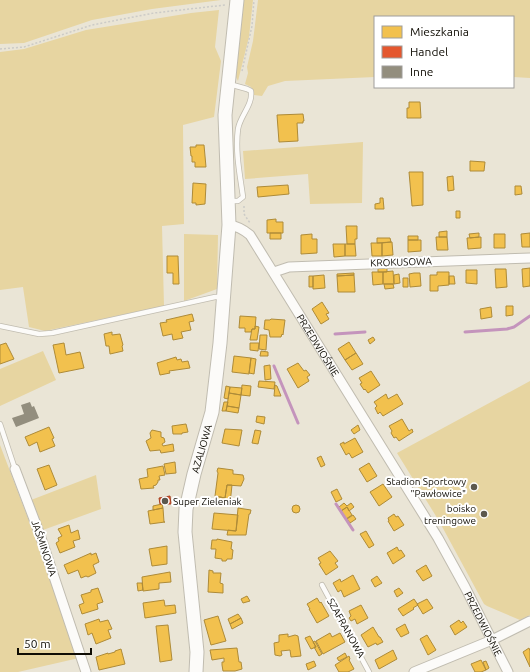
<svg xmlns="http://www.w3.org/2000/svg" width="530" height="672" font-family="Ubuntu,sans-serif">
  <rect width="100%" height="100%" fill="#eae5d6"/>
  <path fill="#e7d5a1" d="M0 0H221L152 9 92 20 24 43 0 44Z
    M243 0H253L249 37 238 81 235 75Z
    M258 0H530V78L513 77V17H375V77L285 81 268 86 262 96 254 95 251 87 245 84 248 73 247 67 253 41Z
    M219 10 215 47 221 61 214 117 183 125 184 224 162 226 164 306 45 331 29 327 23 287 0 290V52L24 49 86 30 191 13Z
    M363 142 362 203 310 204 308 174 245 179 243 151Z
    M184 234 218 235 217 289 184 301Z
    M43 351 56 380 0 406V369Z
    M530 381V615L520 620 487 606 484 604 439 521 397 453Z
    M0 445 34 534 79 658 18 672H0Z
    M96 475 101 509 43 530 31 500Z"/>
  <path fill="#f2c14e" stroke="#ae8b38" d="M409 102H420L421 118H407V108H409Z
    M303 114 304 121H303V123H297L298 141 279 142 277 115Z
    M196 145H204L206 167H195V162H192V156H191L190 147H196Z
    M470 161 485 162 484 171H470Z
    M409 172H423V205L412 206Z
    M453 176 454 190 448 191 447 177Z
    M193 183 206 184 205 204 196 205V203H192Z
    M288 185 289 194 258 197 257 187Z
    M515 186H521L522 194 515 195Z
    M380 198H383L384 209H375V204L380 203Z
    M456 211H460V218H456Z
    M276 219V222H283V233H267V220Z
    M346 226H357V239H355V244H347Z
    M447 231V237H439V232Z
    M270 233H281V239H270Z
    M479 233V237L470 238 469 234Z
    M530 233V247H522L521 234Z
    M312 234V239H317V253L301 254V235Z
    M494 234H505V248H494Z
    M408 236H418V240H408Z
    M436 237H447L448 250H437Z
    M481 237V248L468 249 467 238Z
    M377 238H390L391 242 377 243Z
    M408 240H421V251L408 252Z
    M391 242H392L393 255 382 256V243Z
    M371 243H382V256H372Z
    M333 244H345V256L334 257Z
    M345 244H355L356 256H345Z
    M167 256H178L179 284H173V273H167Z
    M378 268H387V272H378Z
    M530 268V286L523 287 522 269Z
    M495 269H506L507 287 496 288Z
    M466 270H477V284L466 283Z
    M393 271 394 284H383V272Z
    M372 272H383V284L373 285Z
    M437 272H449V285L438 286V291H430V275H437Z
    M354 273V275L337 276V274Z
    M414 273H420L421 286 410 287 409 274Z
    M399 274 400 283 394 284V275Z
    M324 275 325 288 313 289V276Z
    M354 275 355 292H338L337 276Z
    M309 276H313V287H309Z
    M449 276H454L455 284H449Z
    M403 278H408V287H403Z
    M384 284H393L394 288 385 289Z
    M322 302 329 313 326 314 329 319 321 324 312 309Z
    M506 306H513V315L506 316Z
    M491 307 492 317 481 319 480 309Z
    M192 314 194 321 189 322 191 330 181 332 183 338 173 340 172 334 163 336 160 323 167 322 166 320Z
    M240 316 256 317 255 329H252L251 332H245V328H239Z
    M271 319 285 320 283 335 282 334 281 337H270L269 330 264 329 265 320H270Z
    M255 326 259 327 257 340H250L252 329H255Z
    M112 332V335L120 334 123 345 122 346 123 351 110 354 109 346H106L104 334Z
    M260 335H267L266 350 259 349Z
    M373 337 375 340 370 344 368 340Z
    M349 342 356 353 345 360 338 349Z
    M6 343 14 359 0 364V345Z
    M64 343 66 355 80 352 84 368 59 373 53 345Z
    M250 343H259L258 351 250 350Z
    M261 351 268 352V356H260Z
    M356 353 363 364 352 370 345 360Z
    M234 356 251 358 249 374 232 372Z
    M176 357 177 360 181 359 182 362 188 361 190 368 169 371 170 373 160 375 157 363Z
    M251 358 256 359 254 374 249 373Z
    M298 363 304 371 306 370 310 375 307 377 309 381 298 388 287 369Z
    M270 365 271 379 265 380 264 366Z
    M371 371 380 385 368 393 365 389 364 390 360 384 362 383 359 378Z
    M259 381 275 382 274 389 258 387Z
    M242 385 251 386 250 396 241 395Z
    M275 385 277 386 281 396H274Z
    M226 386 230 387 228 399 224 398Z
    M230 387 242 388 241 395 229 393Z
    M229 393 241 395 239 408 227 406Z
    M386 394 388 399 397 394 403 404 383 416 380 412 378 414 375 408 377 406 374 402Z
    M224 402H228L226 411H222Z
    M227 406 239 408 238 413 226 411Z
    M257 416 265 417 264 424 256 422Z
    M402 419 409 431 412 429 413 432 399 441 396 437 394 438 391 433 392 431 389 426Z
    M186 424 188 432 182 433V434H173L172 426Z
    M358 425 360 430 354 434 351 430Z
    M49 427 54 438 52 439 55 446 40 452 37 442 29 446 25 437Z
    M225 429 242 430 239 446 222 443Z
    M152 430 161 432V437L164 438 165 442 162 444 163 446 173 444 174 451 161 453 160 450 150 451 146 441 151 438 150 433Z
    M255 430 261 431 258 444 252 443Z
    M355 438 363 452 352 458 349 453 346 455 340 444 344 442V444Z
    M321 456 325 465 321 467 317 458Z
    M175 462 176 473 166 474 164 464Z
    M369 463 377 476 367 482 359 469Z
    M49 465 57 485 45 490 37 469Z
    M163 466 165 475 159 476 160 480H158V482L156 485 153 486 154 488 141 489 139 479 148 477 147 469Z
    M218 468 233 470V474L243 475 244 479 241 486 227 485 225 498 215 496 218 473 217 471Z
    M383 484 392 497 379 506 370 492Z
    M227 485H232L230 504 215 502V496L225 498Z
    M337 489 342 499 336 502 331 492Z
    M344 503 347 506 351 503 354 507 349 511 347 507 341 511 339 507Z
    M162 504 163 508 153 510V506Z
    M292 509a4 4 0 1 1 8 0a4 4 0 1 1-8 0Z
    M347 507 352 515 346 519 341 511Z
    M163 508 164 522H165L150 524 148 511Z
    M238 508 251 510 250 514H249L246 535H227L228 530 236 531Z
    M214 513 238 515 236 531 212 529Z
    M394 514 396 517 398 516 404 525 394 531 388 521H389L388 518Z
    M353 515 356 519 350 523 347 519Z
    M69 525 71 533 78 530 80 539 73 541 75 547 60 553 56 543 59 541 58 538 62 536 58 529Z
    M366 531 374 545 369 548 360 534Z
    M217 539 232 542 231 549 233 550 232 559H227L226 561H222V559L215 558 216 549H211L212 540H217Z
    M167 546V564L152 566 149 549Z
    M397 547 399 551 401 550 405 556 393 564 387 553Z
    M330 551 338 561 335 563 338 567 326 575 319 564 321 563 318 558Z
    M91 553V555L96 553 99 562 93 565 96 573 88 577 86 576 81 578 78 570 68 574 64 565Z
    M426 565 432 576 423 581 416 571Z
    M209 570 213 571V573H221L220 583 223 584V593L208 592Z
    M170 572 171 582 159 583V589L143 591 142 577Z
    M353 575 360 589 344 597 341 590 338 592 333 583 340 579 341 582Z
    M377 576 382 583 375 587 371 580Z
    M137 583H142L143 590 138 591Z
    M98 588 103 602 97 604 98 609 82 614 79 605 84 603 81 595 91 592V590Z
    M399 588 403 593 397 597 394 591Z
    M247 596 250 601 243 603 241 599Z
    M317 598 320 603 321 602 329 616 317 623 309 609H310L307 604Z
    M414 599 418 605 413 608 414 609 403 616 398 609Z
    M427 599 433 608 423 614 417 604Z
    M164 600 165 606 175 605 176 613 145 618 143 603Z
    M361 605 368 618 357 624 355 619 351 621 349 618 351 616 349 611Z
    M238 614 241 618 230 624 228 619Z
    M218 616 226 641 211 645 204 620Z
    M241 618 243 623 232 629 230 624Z
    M99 619 100 622 108 620 112 629 108 630 111 638 96 644 92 633 88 635 85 624Z
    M459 620 461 623 463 621 467 627 455 635 450 626Z
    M405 624 409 633 401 637 396 629Z
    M168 625 172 660 160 662 156 626Z
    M373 627 379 637H380L383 642 377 645 376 643 368 647 361 635Z
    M330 633 332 637 340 633 345 642 323 654 316 641Z
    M288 634V637L295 635 298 636 301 656 291 657 290 650 281 651 282 655 280 656 275 655 274 643 279 642V635Z
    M427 635 436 650 428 655 420 639Z
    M310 636 316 647 311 649 305 638Z
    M315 641 322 654 319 656 314 647H316L313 642Z
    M237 648 239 662H241L242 669 235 671H223L222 665V662H224V658L212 660 210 650Z
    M529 648 530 651V667L523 652Z
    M121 649 125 664 99 670 96 657 108 653V654L115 652V651Z
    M393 650 397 659 379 669 375 660Z
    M345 653 347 657 339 661 337 658Z
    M349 656 350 659 349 660 354 669 348 672H339L335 665Z
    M481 660 486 670 481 672H475L471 664Z
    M314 661 316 666 308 670 306 664Z
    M486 661 489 668 486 670 483 662Z"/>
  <path fill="#e4572e" stroke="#a44021" d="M170 496 171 504H160L159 498Z"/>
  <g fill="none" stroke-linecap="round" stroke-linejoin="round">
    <path stroke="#c494bc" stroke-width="3" d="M465 332 507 329 514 327 530 316
      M335 334 365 332
      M274 366 298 423
      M336 504 353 530"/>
  </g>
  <path fill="#938e7e" d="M30 402 32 407 34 406 39 418 16 427 12 418 24 414 21 405Z"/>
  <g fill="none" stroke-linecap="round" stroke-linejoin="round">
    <g stroke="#c0bcb0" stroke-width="6">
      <path id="lane" d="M229 84 247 89 251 91C253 105 240 116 238 129 235 152 240 175 243 197L238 201H230
        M0 326 39 334 52 333 215 297H223
        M0 424 15 469
        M322 585 369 672"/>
    </g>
    <g stroke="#c0bcb0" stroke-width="11">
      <g id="street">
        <path id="s1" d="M229 225C237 226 244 230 250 235L438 538 465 587 508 672"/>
        <path d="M274 272 289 267 530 258"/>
        <path d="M15 469 40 535 86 672"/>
        <path d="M414 672 492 640 530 621"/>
      </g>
    </g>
    <g stroke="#c0bcb0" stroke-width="15">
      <g id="secondary">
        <path id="s2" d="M196 672 197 652 185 532 186 509 194 474 212 412 220 343 229 225 225 115 237 0"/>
      </g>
    </g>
    <path stroke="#cccbc7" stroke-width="1.5" stroke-dasharray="2 2" stroke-linecap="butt" d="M0 49 24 47 92 25 154 13 225 5
      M242 71 252 26 254 0
      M244 206V214L250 223"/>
    <use href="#lane" stroke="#fcfbf9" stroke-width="4.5"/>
    <use href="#street" stroke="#fcfbf9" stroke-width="9"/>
    <use href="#secondary" stroke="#fcfbf9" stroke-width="13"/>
  </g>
  <g fill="#5c584e" stroke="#fff" stroke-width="1.5">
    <circle cx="474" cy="487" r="4"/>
    <circle cx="165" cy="501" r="4"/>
    <circle cx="484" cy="514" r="4"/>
  </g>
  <g text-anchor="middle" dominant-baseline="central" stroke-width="4" stroke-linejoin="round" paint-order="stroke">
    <g font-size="10" fill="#0f0c04" stroke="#fff">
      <text transform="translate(401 262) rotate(-2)">KROKUSOWA</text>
      <text stroke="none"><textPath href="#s1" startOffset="153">PRZEDWIOŚNIE</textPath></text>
      <text stroke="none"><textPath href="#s2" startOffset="226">AZALIOWA</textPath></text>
      <text transform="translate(44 548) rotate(71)">JAŚMINOWA</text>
      <text stroke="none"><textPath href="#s1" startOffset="477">PRZEDWIOŚNIE</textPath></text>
      <text transform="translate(346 628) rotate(61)">SZAFRANOWA</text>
    </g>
    <g font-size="10" fill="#0f0c04" stroke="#fff" text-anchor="end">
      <text x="466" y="481">Stadion Sportowy<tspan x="466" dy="12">"Pawłowice"</tspan></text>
      <text x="173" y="501" text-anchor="start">Super Zieleniak</text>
      <text x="476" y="508">boisko<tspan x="476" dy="12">treningowe</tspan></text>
    </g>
  </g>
  <rect x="374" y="16" width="140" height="72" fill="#ffffff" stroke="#9f9e9b"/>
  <rect x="382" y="26" width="20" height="12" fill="#f2c14e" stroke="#9f9e9b"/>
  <text x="410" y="36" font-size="12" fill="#0f0c04">Mieszkania</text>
  <rect x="382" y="46" width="20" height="12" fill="#e4572e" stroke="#9f9e9b"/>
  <text x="410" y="56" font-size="12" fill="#0f0c04">Handel</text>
  <rect x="382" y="66" width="20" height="12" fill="#938e7e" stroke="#9f9e9b"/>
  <text x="410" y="76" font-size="12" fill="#0f0c04">Inne</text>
  <path d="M18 648v6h73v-6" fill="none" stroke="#0f0c04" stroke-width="2"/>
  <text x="24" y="648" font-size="12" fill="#0f0c04" stroke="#ffffff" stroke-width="3" paint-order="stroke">50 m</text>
</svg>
